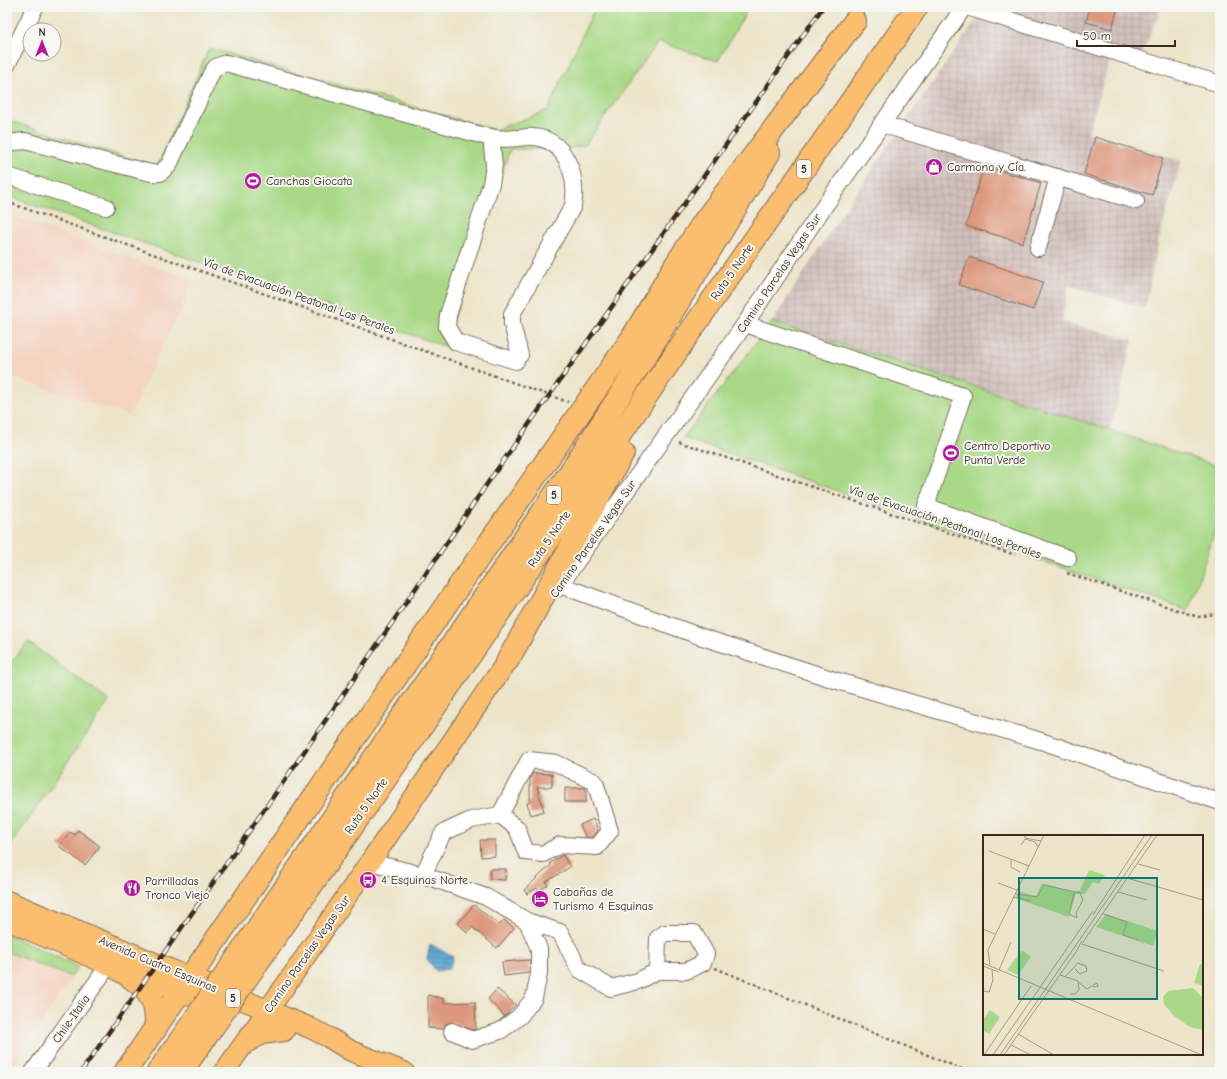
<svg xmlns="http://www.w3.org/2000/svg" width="1227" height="1079" font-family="'Comic Neue',sans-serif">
  <defs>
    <pattern id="industrial-grid" width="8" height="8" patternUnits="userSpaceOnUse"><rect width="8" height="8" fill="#d1c0bc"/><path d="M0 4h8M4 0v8" fill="none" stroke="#b4a5a1"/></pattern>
    <pattern id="water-rules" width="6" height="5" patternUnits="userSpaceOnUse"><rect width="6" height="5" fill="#5ca5d3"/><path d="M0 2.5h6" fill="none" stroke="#4d87ab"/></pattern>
  </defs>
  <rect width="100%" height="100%" fill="#f6f6f2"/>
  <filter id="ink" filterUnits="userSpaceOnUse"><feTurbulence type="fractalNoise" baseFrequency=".025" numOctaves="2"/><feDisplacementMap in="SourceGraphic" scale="8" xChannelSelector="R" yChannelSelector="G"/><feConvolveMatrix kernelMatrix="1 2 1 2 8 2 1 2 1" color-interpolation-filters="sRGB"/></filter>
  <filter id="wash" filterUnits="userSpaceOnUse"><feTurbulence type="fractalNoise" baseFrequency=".012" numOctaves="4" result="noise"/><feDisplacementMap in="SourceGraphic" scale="16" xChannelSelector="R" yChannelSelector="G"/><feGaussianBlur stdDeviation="0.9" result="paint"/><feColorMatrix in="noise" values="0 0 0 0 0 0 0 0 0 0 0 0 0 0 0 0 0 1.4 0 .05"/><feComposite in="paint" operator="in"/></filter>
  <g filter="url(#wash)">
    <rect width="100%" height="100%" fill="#ede5ca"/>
    <path fill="#f5d3c1" d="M7 214 194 281 129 416 7 375Z
      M7 954 71 979 9 1072H7Z"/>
    <path fill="url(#industrial-grid)" d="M985 7H1162L1136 67 1110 60 1088 133 1181 161 1159 239 1145 308 1068 285 1062 322 1133 340 1110 430 772 322 843 212Z"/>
    <path fill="#a9d987" stroke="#728252" d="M595 7H749L718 61 658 42 585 145 567 149H510L444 346 7 196V120L157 167 209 48 495 130 548 110Z
      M772 322 1110 430 1220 467V516L1188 611 683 438Z
      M28 642 109 701 7 851V667Z
      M7 934 78 967 71 977 7 952Z"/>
    <path fill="url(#water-rules)" stroke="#4c6878" d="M430 944 453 957 449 969 436 971 427 959Z"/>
    <g id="blocks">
      <path fill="#dd977c" d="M1090 7H1118L1112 29 1086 22Z
        M1095 137 1163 158 1152 195 1084 174Z
        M984 166 1041 183 1023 243 966 226Z
        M969 257 1043 282 1033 310 959 285Z
        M533 773 552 774V787H537L544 811 531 815 527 803 530 802V779Z
        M565 788H586V802H565Z
        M593 819 598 830 593 837H586L580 825Z
        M78 830 100 846 85 865 59 846 70 832 75 835Z
        M480 840H495V856L481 857Z
        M563 855 570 867 546 882 548 885 539 891 537 888 527 894 524 890 551 865 550 863Z
        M490 869H506L505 880 490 879Z
        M474 905 499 925 504 920 514 928 497 948 472 927 467 933 458 923Z
        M530 960V973L504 976 502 962Z
        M497 989 516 1005 504 1016 488 999Z
        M428 995 444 999V1003L475 1002 476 1029 473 1030 451 1022 446 1024 443 1029 428 1028Z"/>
    </g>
  </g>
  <g filter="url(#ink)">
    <use href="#blocks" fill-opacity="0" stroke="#796b5a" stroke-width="1"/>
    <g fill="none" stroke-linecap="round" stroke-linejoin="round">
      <g stroke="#796b5a" stroke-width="18">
        <path id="minor" d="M967 7 1220 84
          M7 65 35 7
          M881 124 1136 201
          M491 137 494 165 491 184 448 315 447 327 456 342 516 361
          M7 143 25 141 151 173H160L169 165 212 72 216 67 226 63 480 135C492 138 504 140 517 138 522 138 527 136 533 137 567 139 578 178 573 206L512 314V324L520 355
          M7 179 11 177 106 207
          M1038 248 1058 177
          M745 324 963 396 926 506 1068 558
          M560 585 702 637 841 682 1041 741 1220 802
          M557 589 745 324 819 214 964 7
          M370 862 423 875 486 897 527 921 539 949V974L534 998 520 1016 500 1031 472 1040 452 1031
          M423 875 443 833 471 820 500 815 529 760 556 763 595 782 610 831 597 847 560 845 543 854 526 852 517 828 500 815
          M527 921 560 932 579 969 611 988 638 981 657 971 658 938 665 933H694L706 954 703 963 686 971H657
          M33 1072 108 966"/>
      </g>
      <g stroke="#796b5a" stroke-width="22">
        <path id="major" d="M7 901 308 1027 328 1037 351 1051 404 1072
          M7 920 118 969 222 1007
          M246 1043 262 1034 284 1031
          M224 1072 292 976 508 660"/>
      </g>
      <g stroke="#796b5a" stroke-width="24">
        <path id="highway" d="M508 660 623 453
          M237 958 568 475 648 352 769 153
          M256 965 414 738 690 332 917 7
          M118 969C143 985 160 997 155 1030
          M125 1072 450 599 632 338 676 264 705 220 855 21
          M158 1072 192 1023
          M181 1072 210 1031"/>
      </g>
      <path stroke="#796b5a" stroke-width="2.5" stroke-dasharray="3 3" stroke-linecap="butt" d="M7 202 568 402
        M679 442 1015 555
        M1067 573 1198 617 1220 613
        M715 968 969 1072"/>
      <use href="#minor" stroke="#fff" stroke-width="16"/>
      <use href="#major" stroke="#fbbd6e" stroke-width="20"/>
      <use href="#highway" stroke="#fbbd6e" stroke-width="22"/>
      <g stroke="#3b2a1e" stroke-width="4.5">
        <path id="rail" d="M81 1072 282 784 489 481 823 7"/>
      </g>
      <use href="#rail" stroke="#f6f6f2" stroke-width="3" stroke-dasharray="9" stroke-linecap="butt"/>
      <g stroke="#796b5a" stroke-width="24" stroke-linecap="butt">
        <path id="highway-bridge" d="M192 1023 237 958
          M210 1031 256 965"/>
      </g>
      <use href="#highway-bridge" stroke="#fbbd6e" stroke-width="22"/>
    </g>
  </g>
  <defs>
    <g id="shop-disc" transform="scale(0.9)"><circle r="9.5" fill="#b5179e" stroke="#f6f6f2"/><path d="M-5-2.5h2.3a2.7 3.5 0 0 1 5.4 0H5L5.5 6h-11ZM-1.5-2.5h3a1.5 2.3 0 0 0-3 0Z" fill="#fff"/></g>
    <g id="stadium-disc" transform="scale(0.9)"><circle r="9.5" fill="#b5179e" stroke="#f6f6f2"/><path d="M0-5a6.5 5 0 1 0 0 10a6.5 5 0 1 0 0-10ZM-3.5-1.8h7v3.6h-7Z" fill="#fff"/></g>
    <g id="bus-disc" transform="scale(0.9)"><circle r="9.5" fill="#b5179e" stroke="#f6f6f2"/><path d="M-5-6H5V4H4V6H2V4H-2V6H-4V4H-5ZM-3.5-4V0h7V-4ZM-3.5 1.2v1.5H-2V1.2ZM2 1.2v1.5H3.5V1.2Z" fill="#fff"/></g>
    <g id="restaurant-disc" transform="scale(0.9)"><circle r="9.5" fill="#b5179e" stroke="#f6f6f2"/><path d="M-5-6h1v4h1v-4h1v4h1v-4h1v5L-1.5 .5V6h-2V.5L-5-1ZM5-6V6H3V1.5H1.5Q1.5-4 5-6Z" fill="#fff"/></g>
    <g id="hotel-disc" transform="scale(0.9)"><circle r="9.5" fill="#b5179e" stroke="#f6f6f2"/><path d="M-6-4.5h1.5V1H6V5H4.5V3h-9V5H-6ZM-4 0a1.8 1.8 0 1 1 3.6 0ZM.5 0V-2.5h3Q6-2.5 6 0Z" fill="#fff"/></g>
  </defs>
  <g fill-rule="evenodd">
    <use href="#shop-disc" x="934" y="167"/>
    <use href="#stadium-disc" x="253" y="181"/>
    <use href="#stadium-disc" x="951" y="453"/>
    <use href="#bus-disc" x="368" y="880"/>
    <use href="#restaurant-disc" x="132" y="888"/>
    <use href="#hotel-disc" x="540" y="899"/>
  </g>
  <g text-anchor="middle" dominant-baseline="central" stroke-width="4" stroke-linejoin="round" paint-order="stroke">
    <g fill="#f6f6f2" stroke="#73675e" stroke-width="1">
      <rect x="797" y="160" width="14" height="18" rx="3"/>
      <rect x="547" y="486" width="14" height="18" rx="3"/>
      <rect x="226" y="989" width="14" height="18" rx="3"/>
    </g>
    <g font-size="11" font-weight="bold" fill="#3b2a1e">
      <text x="804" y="169">5</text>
      <text x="554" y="495">5</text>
      <text x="233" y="998">5</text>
    </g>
    <g font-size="12" fill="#3b2a1e" stroke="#f6f6f2" text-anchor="start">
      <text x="947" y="167">Carmona y Cía.</text>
      <text x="266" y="181">Canchas Giocata</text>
      <text x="964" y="446">Centro Deportivo<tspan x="964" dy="14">Punta Verde</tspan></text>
      <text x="381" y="880">4 Esquinas Norte</text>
      <text x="145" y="881">Parrilladas<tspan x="145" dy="14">Tronco Viejo</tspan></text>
      <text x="553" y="892">Cabañas de<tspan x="553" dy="14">Turismo 4 Esquinas</tspan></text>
    </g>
    <g font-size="12" fill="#3b2a1e" stroke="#f6f6f2">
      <text transform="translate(732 272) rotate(-55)">Ruta 5 Norte</text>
      <text transform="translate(779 273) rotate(-56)">Camino Parcelas Vegas Sur</text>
      <text transform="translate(299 296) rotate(20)">Vía de Evacuación Peatonal Los Perales</text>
      <text transform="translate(945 522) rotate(19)">Vía de Evacuación Peatonal Los Perales</text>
      <text transform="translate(549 539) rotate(-56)">Ruta 5 Norte</text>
      <text transform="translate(593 539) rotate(-55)">Camino Parcelas Vegas Sur</text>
      <text transform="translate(366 806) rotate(-55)">Ruta 5 Norte</text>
      <text transform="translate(307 954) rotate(-55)">Camino Parcelas Vegas Sur</text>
      <text transform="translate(158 964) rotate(23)">Avenida Cuatro Esquinas</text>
      <text transform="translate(71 1019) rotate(-55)">Chile-Italia</text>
    </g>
  </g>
  <g transform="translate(983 835)">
    <rect width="220" height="220" fill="#ede5ca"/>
    <path d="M106 35 122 40 116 49 110 47 102 59H93L86 82 32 63 35 56 53 61 59 48 91 57 97 55ZM123 79 175 96 170 111 113 92ZM39 115 48 122 35 140 24 135ZM7 175 17 182 6 199 0 195V185Z" fill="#a9d987"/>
    <path d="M217 129 220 130V151L211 148ZM210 153 220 163V195L207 192 191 181 181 169 180 162 185 156Z" fill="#a9d987"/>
    <path fill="none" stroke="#a69a85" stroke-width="1" d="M42 0V3L58 6M38 10 42 4 52 7 55 12M6 16 46 31M28 24V32L37 37M155 29 177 35M144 43 220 65M15 48 34 55M135 57 164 65M91 58 86 79 94 83M32 59 54 62 61 50 97 58 100 65 93 78 94 83M30 62 48 66M120 79 144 87 140 100 156 105M110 80 162 0M0 94 12 99M100 107 174 0M99 109 181 136M93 117 99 106M0 128 219 220M7 130 5 115 61 0M0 131 16 137M16 135 28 107M77 140 95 146 96 155 92 159H87M83 141 95 128 103 131 104 136 97 139 92 134M95 147 104 154 114 148 115 151 110 152M0 156 6 157 10 145 9 135M35 199 71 220M34 201 93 117M28 210 48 220M1 220 48 151M10 220 110 76M17 220 169 0M21 220 34 201"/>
    <path fill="#0f766e" fill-opacity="0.15" stroke="#0f766e" stroke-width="2" d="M36 43H174V164H36Z"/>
    <rect width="220" height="220" fill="none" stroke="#3b2a1e" stroke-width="2"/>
  </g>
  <rect width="1227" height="1079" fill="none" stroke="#f6f6f2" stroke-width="24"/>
  <g transform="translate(42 42)"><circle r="19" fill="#f6f6f2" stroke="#aba49d"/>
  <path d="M0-3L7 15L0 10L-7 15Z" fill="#b5179e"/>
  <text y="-6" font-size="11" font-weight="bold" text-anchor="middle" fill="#3b2a1e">N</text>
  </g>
  <path d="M1077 40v6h98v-6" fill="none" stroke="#3b2a1e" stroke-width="2"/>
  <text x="1083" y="40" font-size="12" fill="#3b2a1e" stroke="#f6f6f2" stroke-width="3" paint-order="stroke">50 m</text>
</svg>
